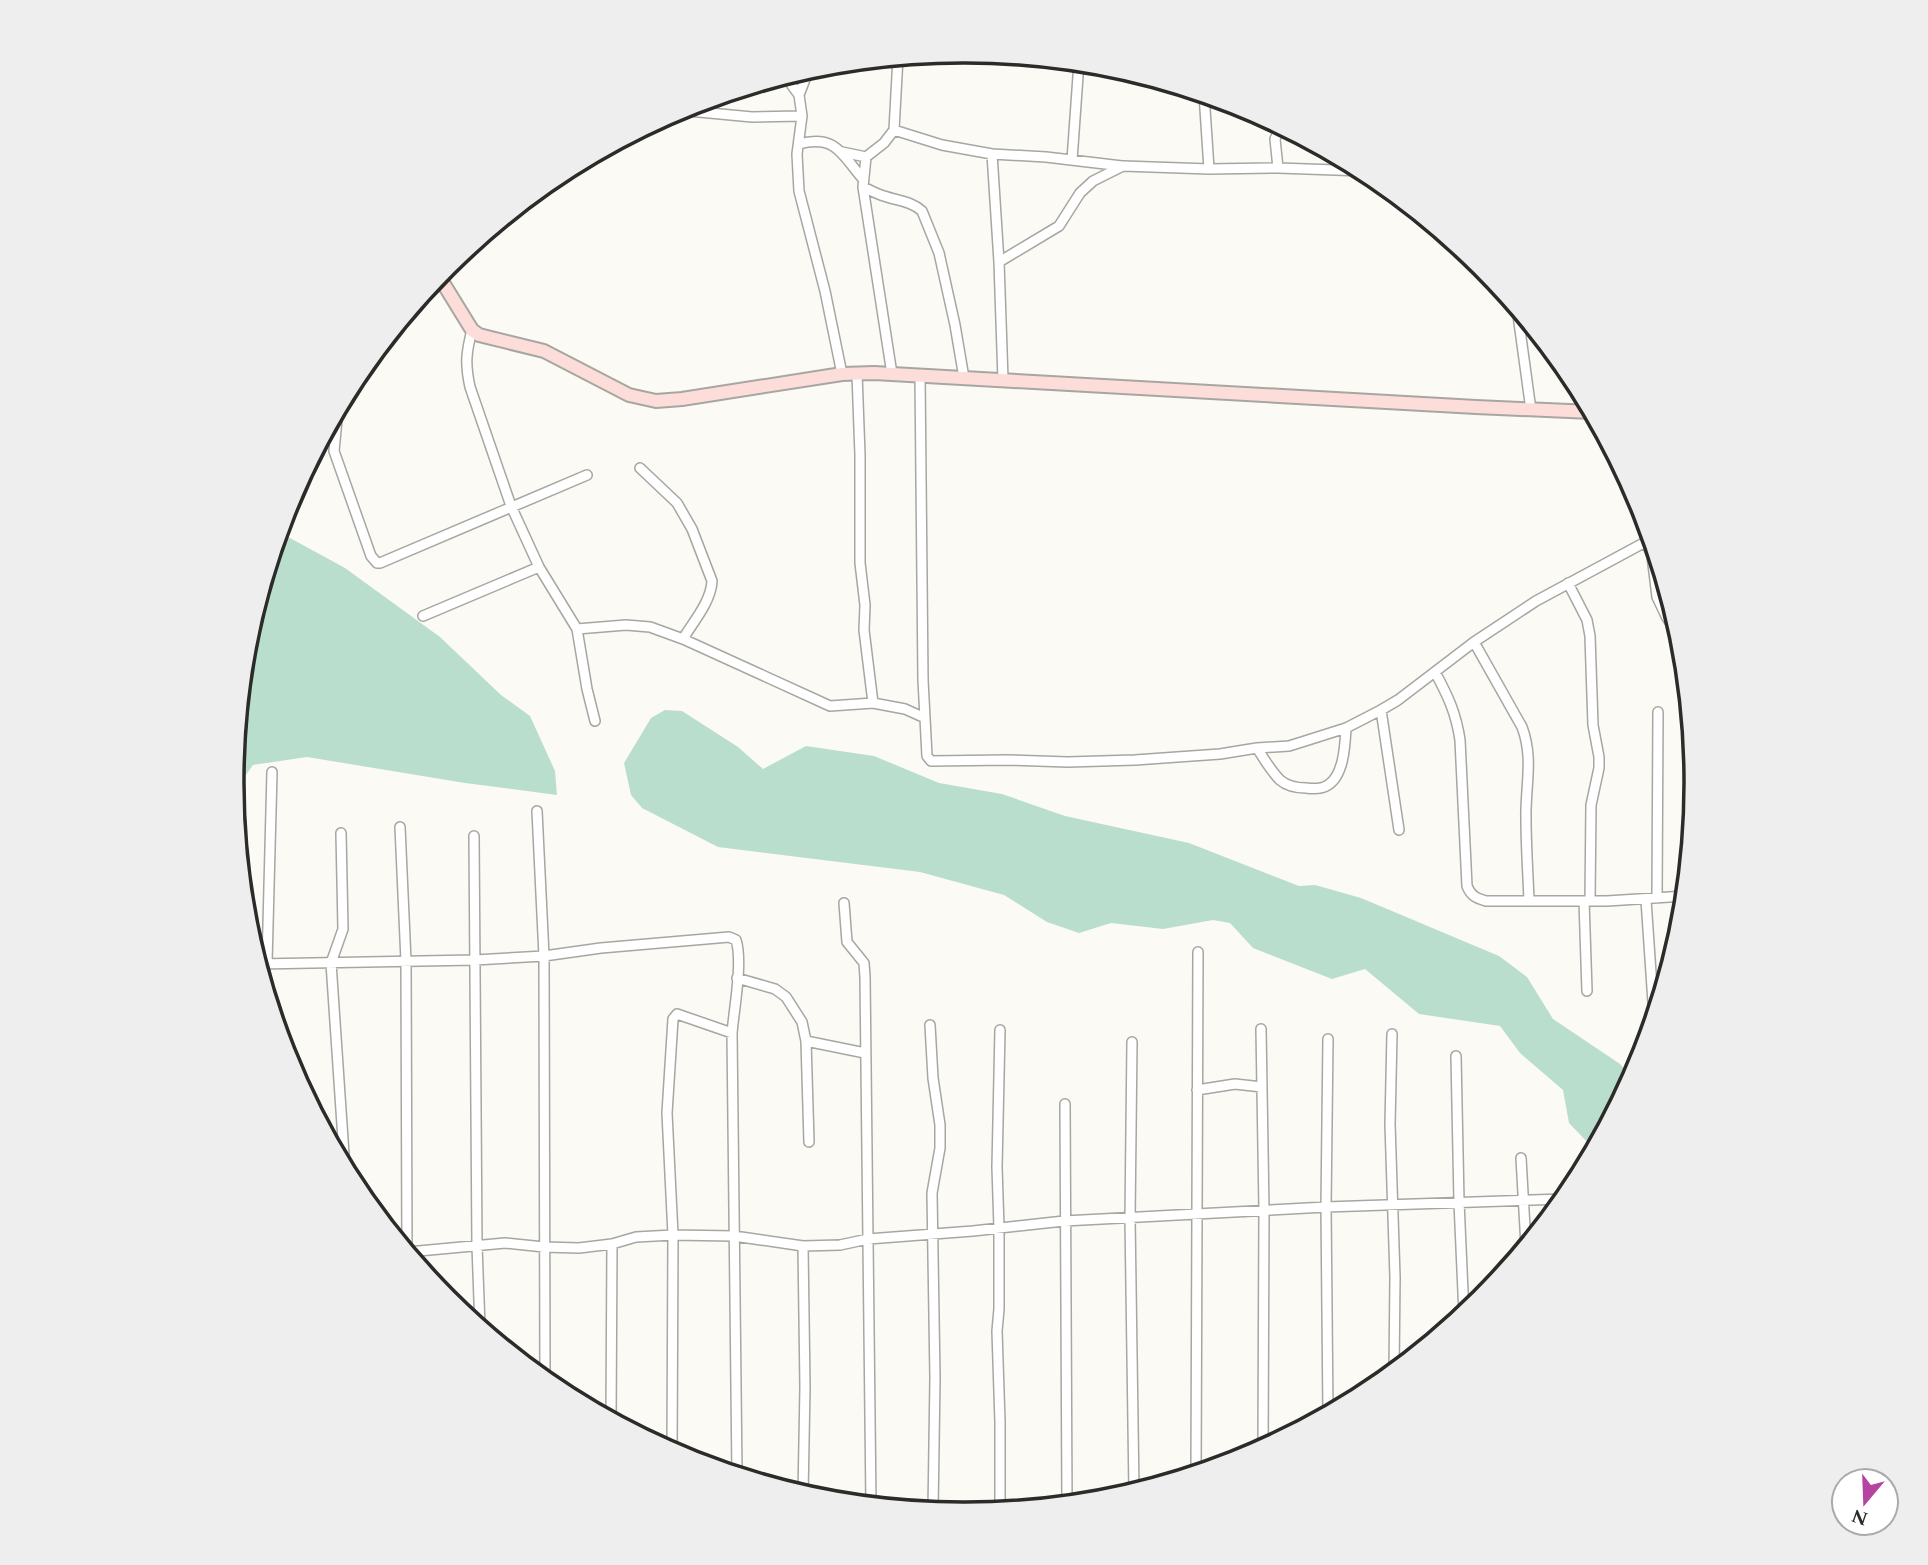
<svg xmlns="http://www.w3.org/2000/svg" width="1928" height="1565" font-family="Spectral,serif">
  <rect width="100%" height="100%" fill="#fcfaf5"/>
  <path fill="#badecd" d="M279 532 345 568 440 637 501 695 530 716 555 771 557 795 465 783 307 757 253 765 233 793 232 782 246 639Z
    M665 710 682 711 738 747 763 769 806 746 874 756 939 783 1002 794 1065 816 1189 843 1299 886 1315 885 1361 898 1499 956 1527 977 1553 1019 1620 1064 1632 1078 1598 1142 1591 1146 1569 1123 1563 1090 1520 1053 1500 1026 1419 1014 1365 969 1332 979 1253 948 1230 923 1213 920 1163 929 1111 923 1079 933 1047 922 1004 895 920 872 718 847 642 808 631 795 624 763 651 718Z"/>
  <g fill="none" stroke-linecap="round" stroke-linejoin="round">
    <g stroke="#a8a6a1" stroke-width="12">
      <path id="street" d="M785 76 799 95 802 116 797 154 799 191 825 291 842 374
        M1204 94 1209 169
        M799 95 809 69
        M678 110 752 117 802 116
        M894 130 898 57
        M799 144C836 134 842 155 863 179
        M842 152 866 157 884 143 894 130 942 145 992 154 1046 157 1122 166
        M992 154 999 262 1003 380
        M866 157 863 187 892 374
        M1072 160 1079 62
        M1278 168 1275 139 1281 126
        M863 187C870 190 877 194 884 196 898 201 911 201 922 211L939 253 955 325 964 378
        M999 262 1059 226 1080 193 1093 181 1123 166 1209 169 1278 168 1364 171
        M440 278 455 258
        M1517 308 1531 410
        M472 330C466 353 465 364 470 387L511 506 539 567 577 629 587 689 595 721
        M920 375 923 680 927 756 931 761 1007 760 1068 762 1135 760 1220 754 1257 748 1289 746 1305 741 1346 728 1381 710 1398 700 1474 642 1536 601 1651 539
        M338 409 334 451 371 556 377 563H380L587 475
        M640 468 677 503 692 529 712 581C711 602 693 622 683 639
        M1646 542 1652 556 1657 597 1667 618 1681 637
        M1568 583 1587 620 1590 636 1593 725 1599 757V768L1591 805 1590 901
        M423 616 539 567
        M577 629 626 625 650 627 683 639 830 706 873 703 864 630 865 605 860 563V455L857 374
        M1474 642 1522 727C1534 759 1525 787 1526 819 1526 846 1528 873 1529 901
        M1435 672C1448 696 1456 713 1460 740L1467 886C1471 896 1476 898 1486 901H1607L1685 896
        M873 703 905 709 925 718
        M1381 710 1399 830
        M1257 748C1264 759 1271 771 1280 780 1287 786 1297 788 1306 788 1313 789 1322 789 1328 785 1344 775 1345 745 1346 728
        M537 811 544 956 545 1381
        M400 827 406 961 407 1251
        M341 833 343 929 331 963 345 1169
        M474 836 477 1246 480 1327
        M1657 898 1658 712
        M1646 900 1654 1017
        M1584 901 1587 991
        M844 903 847 942 864 963 865 977 871 1505
        M267 963 272 772
        M258 964 475 960 544 956 601 948 729 937 736 940C743 962 734 1009 732 1033L737 1475
        M737 978 775 989 786 997 802 1022 806 1041 809 1142
        M930 1025 933 1078 940 1125V1148L932 1193 935 1378 933 1511
        M1261 1029 1264 1210 1263 1449
        M1000 1030 997 1167 999 1228V1309L997 1331 1000 1422V1511
        M1392 1034 1390 1124 1395 1277 1394 1371
        M806 1041 865 1053
        M1132 1042 1130 1218 1134 1492
        M1456 1056 1459 1202 1464 1315
        M1197 1090 1235 1084 1262 1087
        M1065 1104 1067 1504
        M1521 1158 1526 1246
        M803 1246 805 1387 803 1495
        M408 1252 505 1243 544 1247 579 1248 612 1244 636 1237 673 1235 734 1236 803 1246 840 1245 868 1239 973 1231 1064 1221 1326 1207 1564 1199
        M1328 1414 1326 1207 1328 1039
        M611 1420 612 1244
        M672 1452 673 1235 667 1113 673 1019 677 1014 732 1033
        M1196 1473 1198 952"/>
    </g>
    <g stroke="#a8a6a1" stroke-width="16">
      <path id="secondary" d="M437 276 440 278 472 330 479 335 544 351 629 395 656 401 682 399 842 374 874 373 1476 407 1592 412"/>
    </g>
    <use href="#street" stroke="#fff" stroke-width="9"/>
    <use href="#secondary" stroke="#fcddd9" stroke-width="12"/>
  </g>
  <path d="M0 0H1928V1565H0ZM963 63H965A719 719 0 0 1 1684 782V783A719 719 0 0 1 965 1502H963A719 719 0 0 1 244 783V782A719 719 0 0 1 963 63Z" fill="#eee" fill-rule="evenodd"/>
  <path fill="none" stroke="#2b2b29" stroke-width="3.5" d="M963 63H965A719 719 0 0 1 1684 782V783A719 719 0 0 1 965 1502H963A719 719 0 0 1 244 783V782A719 719 0 0 1 963 63Z"/>
  <g transform="translate(1865 1502) rotate(199)"><circle r="33" fill="#ffffff" stroke="#aaaaa9" stroke-width="2"/>
  <path d="M0-5L12 26L0 18L-12 26Z" fill="#b444a0"/>
  <text y="-10" font-size="19" font-weight="bold" text-anchor="middle" fill="#2b2b29">N</text>
  </g>
</svg>
